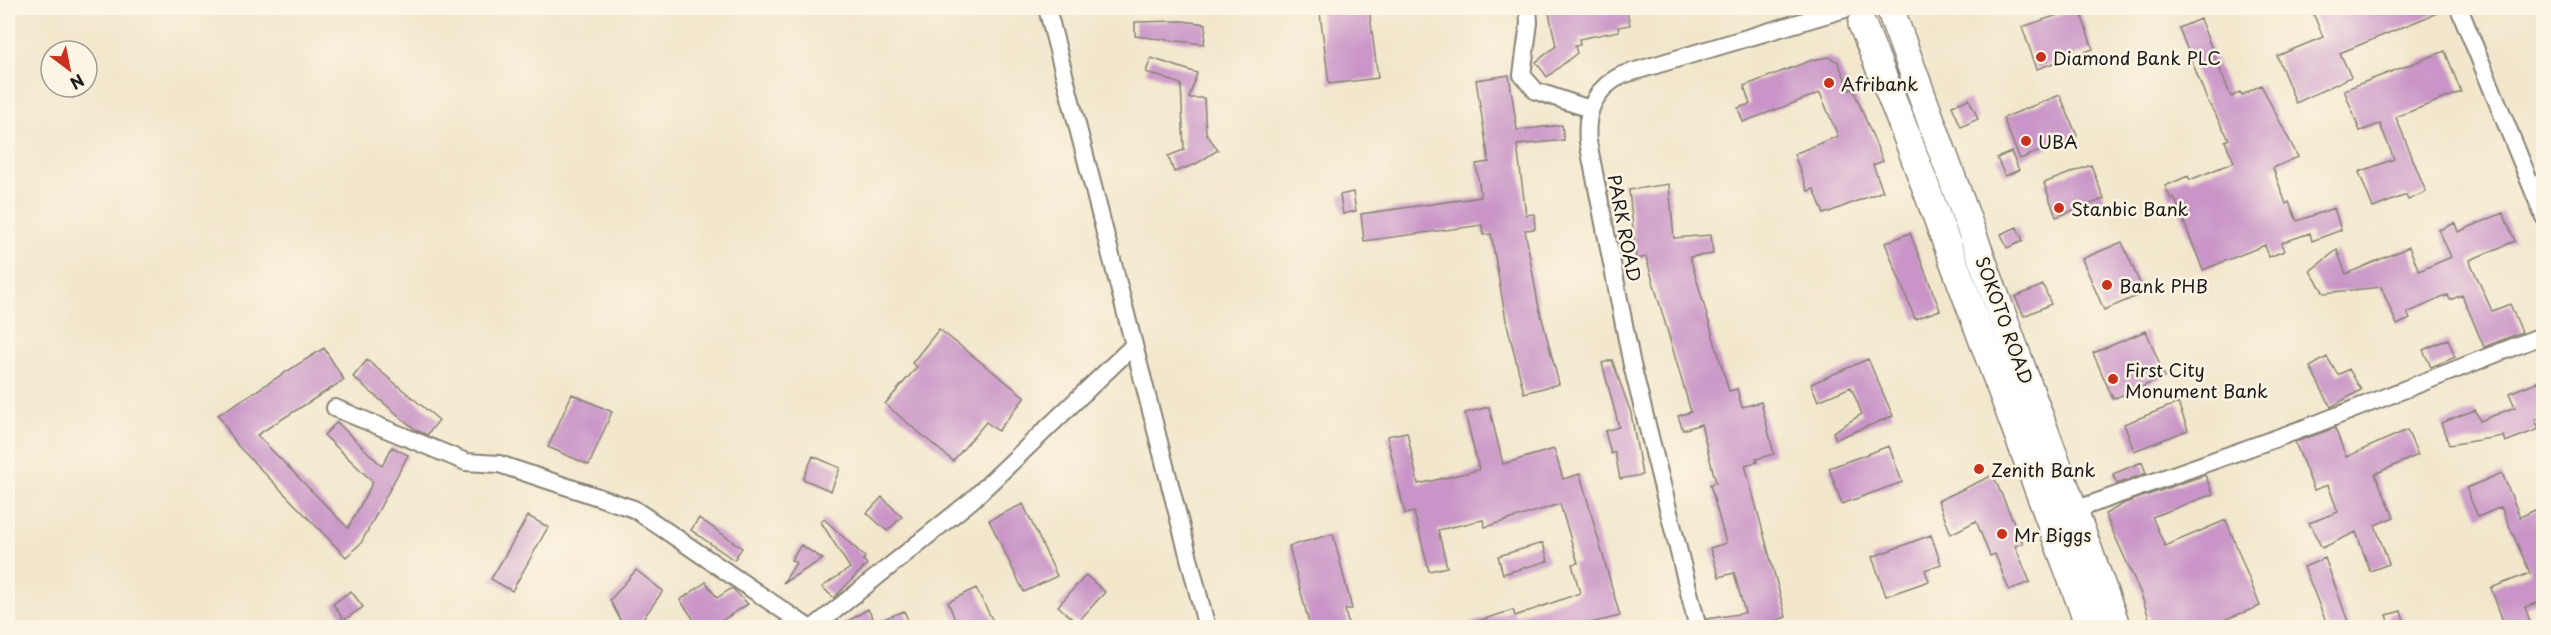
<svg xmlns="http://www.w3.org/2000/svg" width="2551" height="635" font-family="'Playpen Sans',sans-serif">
  <rect width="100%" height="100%" fill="#fcf5e5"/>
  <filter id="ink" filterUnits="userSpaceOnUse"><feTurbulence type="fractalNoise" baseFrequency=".0167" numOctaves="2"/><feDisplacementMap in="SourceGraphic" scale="12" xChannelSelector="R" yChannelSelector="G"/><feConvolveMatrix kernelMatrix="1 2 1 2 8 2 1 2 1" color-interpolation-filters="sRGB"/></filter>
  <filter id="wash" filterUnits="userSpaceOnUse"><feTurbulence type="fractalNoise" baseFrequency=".008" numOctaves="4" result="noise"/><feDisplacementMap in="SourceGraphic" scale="24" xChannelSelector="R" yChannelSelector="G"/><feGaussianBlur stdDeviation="1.35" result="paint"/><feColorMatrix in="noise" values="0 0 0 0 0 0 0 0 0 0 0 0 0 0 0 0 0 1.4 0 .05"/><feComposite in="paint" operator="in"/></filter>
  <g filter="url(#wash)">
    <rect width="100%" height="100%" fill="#f2e7cc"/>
    <g id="blocks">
      <path fill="#c994c7" d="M1369 8 1378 78 1329 84 1320 13Z
        M1548 8H1626L1630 25 1618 27 1619 31 1579 39 1580 45 1575 46 1577 53 1547 77 1536 62 1556 46Z
        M2079 8 2093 49 2037 69 2022 27Z
        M2311 8H2449L2340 53 2351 77 2296 103 2277 56 2323 37Z
        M2200 19 2231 97 2240 92 2242 95 2261 85 2298 157 2273 168 2286 204 2289 202 2297 221 2334 208 2341 230 2312 241 2310 233 2281 243 2284 251 2269 257 2265 245 2203 270 2174 197 2171 199 2165 186 2188 176 2190 180 2234 162 2225 141 2229 139 2207 100 2179 28Z
        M1182 21 1206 24 1204 44 1135 36V22Z
        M2445 51 2461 92 2396 117 2426 192 2408 200 2406 195 2373 208 2359 172 2394 159 2380 124 2360 131 2344 90Z
        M1829 57 1838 62 1850 90 1853 89 1883 161 1873 165 1883 191 1824 214 1814 189 1808 191 1794 154 1838 136 1820 93 1743 122 1738 108 1750 104 1744 86 1812 60Z
        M1151 58 1197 73 1189 98H1204L1206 133 1218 150 1196 164 1174 172 1168 156 1184 150 1181 84 1146 72Z
        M1509 75 1517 130 1562 125 1564 140 1517 145 1526 215 1534 214 1535 229 1525 230 1538 303 1559 384 1524 393 1506 320 1491 234 1483 235 1482 225 1364 241 1361 214 1481 197 1476 164 1489 162 1476 80Z
        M2060 95 2077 136 2020 159 2003 118Z
        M1969 99 1978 119 1961 127 1952 106Z
        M2011 152 2019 170 2005 176 1997 158Z
        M2091 165 2104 199 2056 217 2044 183Z
        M1669 184 1674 238 1711 235 1713 254 1690 257 1729 391 1737 389 1742 407 1761 402 1774 454 1756 459 1757 462 1745 465 1786 617 1777 620 1779 627H1708L1707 619 1745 613 1734 573 1719 577 1710 548 1726 543 1710 484 1716 483 1701 424 1683 430 1678 416 1691 412 1646 257 1636 259 1629 190Z
        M1353 192 1356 211 1343 214 1340 195Z
        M2503 213 2515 241 2470 260 2471 264 2492 311 2510 304 2522 332 2484 347 2462 295 2450 300 2448 295 2407 313 2410 319 2397 325 2381 287 2324 293 2310 271 2337 250 2346 274 2409 247 2419 271 2451 257 2439 230 2455 223 2458 232Z
        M2017 227 2023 241 2007 248 2001 234Z
        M1910 233 1940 310 1915 319 1885 243Z
        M2122 242 2144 293 2104 310 2082 259Z
        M2043 285 2051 304 2024 316 2015 297Z
        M939 329 1025 397 998 431 986 422 953 461 885 404 917 367 912 363Z
        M2146 331 2165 377 2113 399 2093 353Z
        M2448 339 2455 357 2431 367 2423 350Z
        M324 348 344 380 257 435 348 528 373 482 324 435 337 422 382 466 392 447 408 455 361 543 346 557 238 446 218 415Z
        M2327 357 2338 375 2349 369 2361 390 2331 407 2310 367Z
        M1868 359 1893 416 1836 439 1833 432 1862 414 1851 387 1818 401 1811 384Z
        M367 360 439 420 427 435 416 430 353 377Z
        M1612 360 1631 413 1642 475 1620 479 1615 452 1611 454 1605 431 1619 427 1602 363Z
        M2544 379V416L2535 420 2539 429 2505 442 2503 436 2449 445 2441 423 2475 410 2480 421 2515 407 2509 393Z
        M572 394 612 412 589 465 548 447Z
        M2178 403 2188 430 2134 451 2124 424Z
        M1489 407 1503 464 1554 449 1563 479 1580 474 1620 616 1582 625V627H1469L1468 624 1513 610 1515 616 1580 593 1572 564 1578 563 1560 504 1485 527 1483 520 1438 530 1447 567 1429 571 1414 512 1405 514 1387 436 1407 432 1418 484 1479 470 1465 413Z
        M2335 428 2346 457 2407 430 2418 455 2375 474 2394 517 2375 525 2389 564 2370 571 2356 532 2322 548 2309 523 2338 512 2328 485 2314 490 2295 442Z
        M1889 446 1902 482 1842 504 1829 468Z
        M813 456 840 468 831 491 803 479Z
        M2142 462 2146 473 2117 484 2113 474Z
        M2502 473 2520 517 2537 509 2544 529V604L2542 601 2525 607 2532 627H2505L2491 588 2530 573 2501 507 2478 517 2466 488Z
        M1993 475 2023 543 2015 546 2030 582 2009 590 1995 554 1990 556 1976 521 1951 534 1938 501Z
        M2205 475 2213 494 2152 517 2165 546 2226 520 2260 606 2206 627H2152L2141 594 2105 514 2125 503Z
        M882 497 902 517 887 531 867 513Z
        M1023 504 1057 576 1024 592 989 520Z
        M528 516 548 527 512 591 491 579Z
        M699 518 742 548 734 560 691 530Z
        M824 519 865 557 863 560 867 564 834 598 822 587 850 568 821 522Z
        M1333 534 1352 609 1345 610 1349 627H1310L1289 546Z
        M1931 535 1941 564 1925 570 1929 581 1886 596 1872 557Z
        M1543 543 1548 561 1503 574 1498 556Z
        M801 545 823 559 783 583 796 563 791 560Z
        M2325 558 2350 627H2328L2304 567Z
        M636 570 663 591 637 627H624L610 600Z
        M1086 575 1105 592 1077 623 1058 606Z
        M706 582 717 598 732 588 748 604 712 627H699L680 600Z
        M976 588 996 627H958L948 602Z
        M351 591 363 607 344 620 333 604Z
        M868 609 875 622 869 625 904 611 911 627H838Z
        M2401 611 2406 627H2391L2387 615Z"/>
    </g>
  </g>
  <g filter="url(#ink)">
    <use href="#blocks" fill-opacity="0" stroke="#878274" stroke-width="1.5"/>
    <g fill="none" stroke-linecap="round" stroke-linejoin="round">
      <g stroke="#878274" stroke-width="20">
        <path id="street" d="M1047 8 1207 628
          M1528 8 1529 23 1522 75 1536 91 1590 109
          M2459 8 2544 217
          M335 408 466 462 499 464 634 509 809 628
          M2075 510 2316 424 2544 335
          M813 628 972 500 1134 345
          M1698 628 1632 365 1588 142C1585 112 1594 89 1622 75L1845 9"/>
      </g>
      <g stroke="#878274" stroke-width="30">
        <path id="primary" d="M1892 14 2117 628
          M1862 24 1904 129 2090 628"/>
      </g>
      <use href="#street" stroke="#fff" stroke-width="16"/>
      <use href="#primary" stroke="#fff" stroke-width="27"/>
    </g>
  </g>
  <g fill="#c8321e" stroke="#fcf5e5" stroke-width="2">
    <circle cx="2041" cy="57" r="6"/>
    <circle cx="1829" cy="83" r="6"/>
    <circle cx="2026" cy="141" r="6"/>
    <circle cx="2059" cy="208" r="6"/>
    <circle cx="2107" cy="285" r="6"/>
    <circle cx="2113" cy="379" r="6"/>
    <circle cx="1979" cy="469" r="6"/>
    <circle cx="2002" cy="534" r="6"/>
  </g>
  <g text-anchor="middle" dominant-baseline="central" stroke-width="5" stroke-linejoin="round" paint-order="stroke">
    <g font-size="18" fill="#1c1c1c" stroke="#fcf5e5" text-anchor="start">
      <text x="2053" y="57">Diamond Bank PLC</text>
      <text x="1841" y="83">Afribank</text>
      <text x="2038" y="141">UBA</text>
      <text x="2071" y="208">Stanbic Bank</text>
      <text x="2119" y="285">Bank PHB</text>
      <text x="2125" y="369">First City<tspan x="2125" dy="21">Monument Bank</tspan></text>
      <text x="1991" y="469">Zenith Bank</text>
      <text x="2014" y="534">Mr Biggs</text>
    </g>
    <g font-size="18" fill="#1c1c1c" stroke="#fcf5e5">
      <text transform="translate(1625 228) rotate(79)">PARK ROAD</text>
      <text transform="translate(2005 320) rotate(70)">SOKOTO ROAD</text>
    </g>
  </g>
  <rect width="2551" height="635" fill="none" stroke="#fcf5e5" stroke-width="30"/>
  <g transform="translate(69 69) rotate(148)"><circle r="28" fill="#fcf5e5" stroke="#a29e95" stroke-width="1.5"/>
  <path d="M0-4.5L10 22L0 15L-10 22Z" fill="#c8321e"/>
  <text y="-9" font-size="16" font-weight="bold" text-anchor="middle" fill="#1c1c1c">N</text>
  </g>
</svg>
